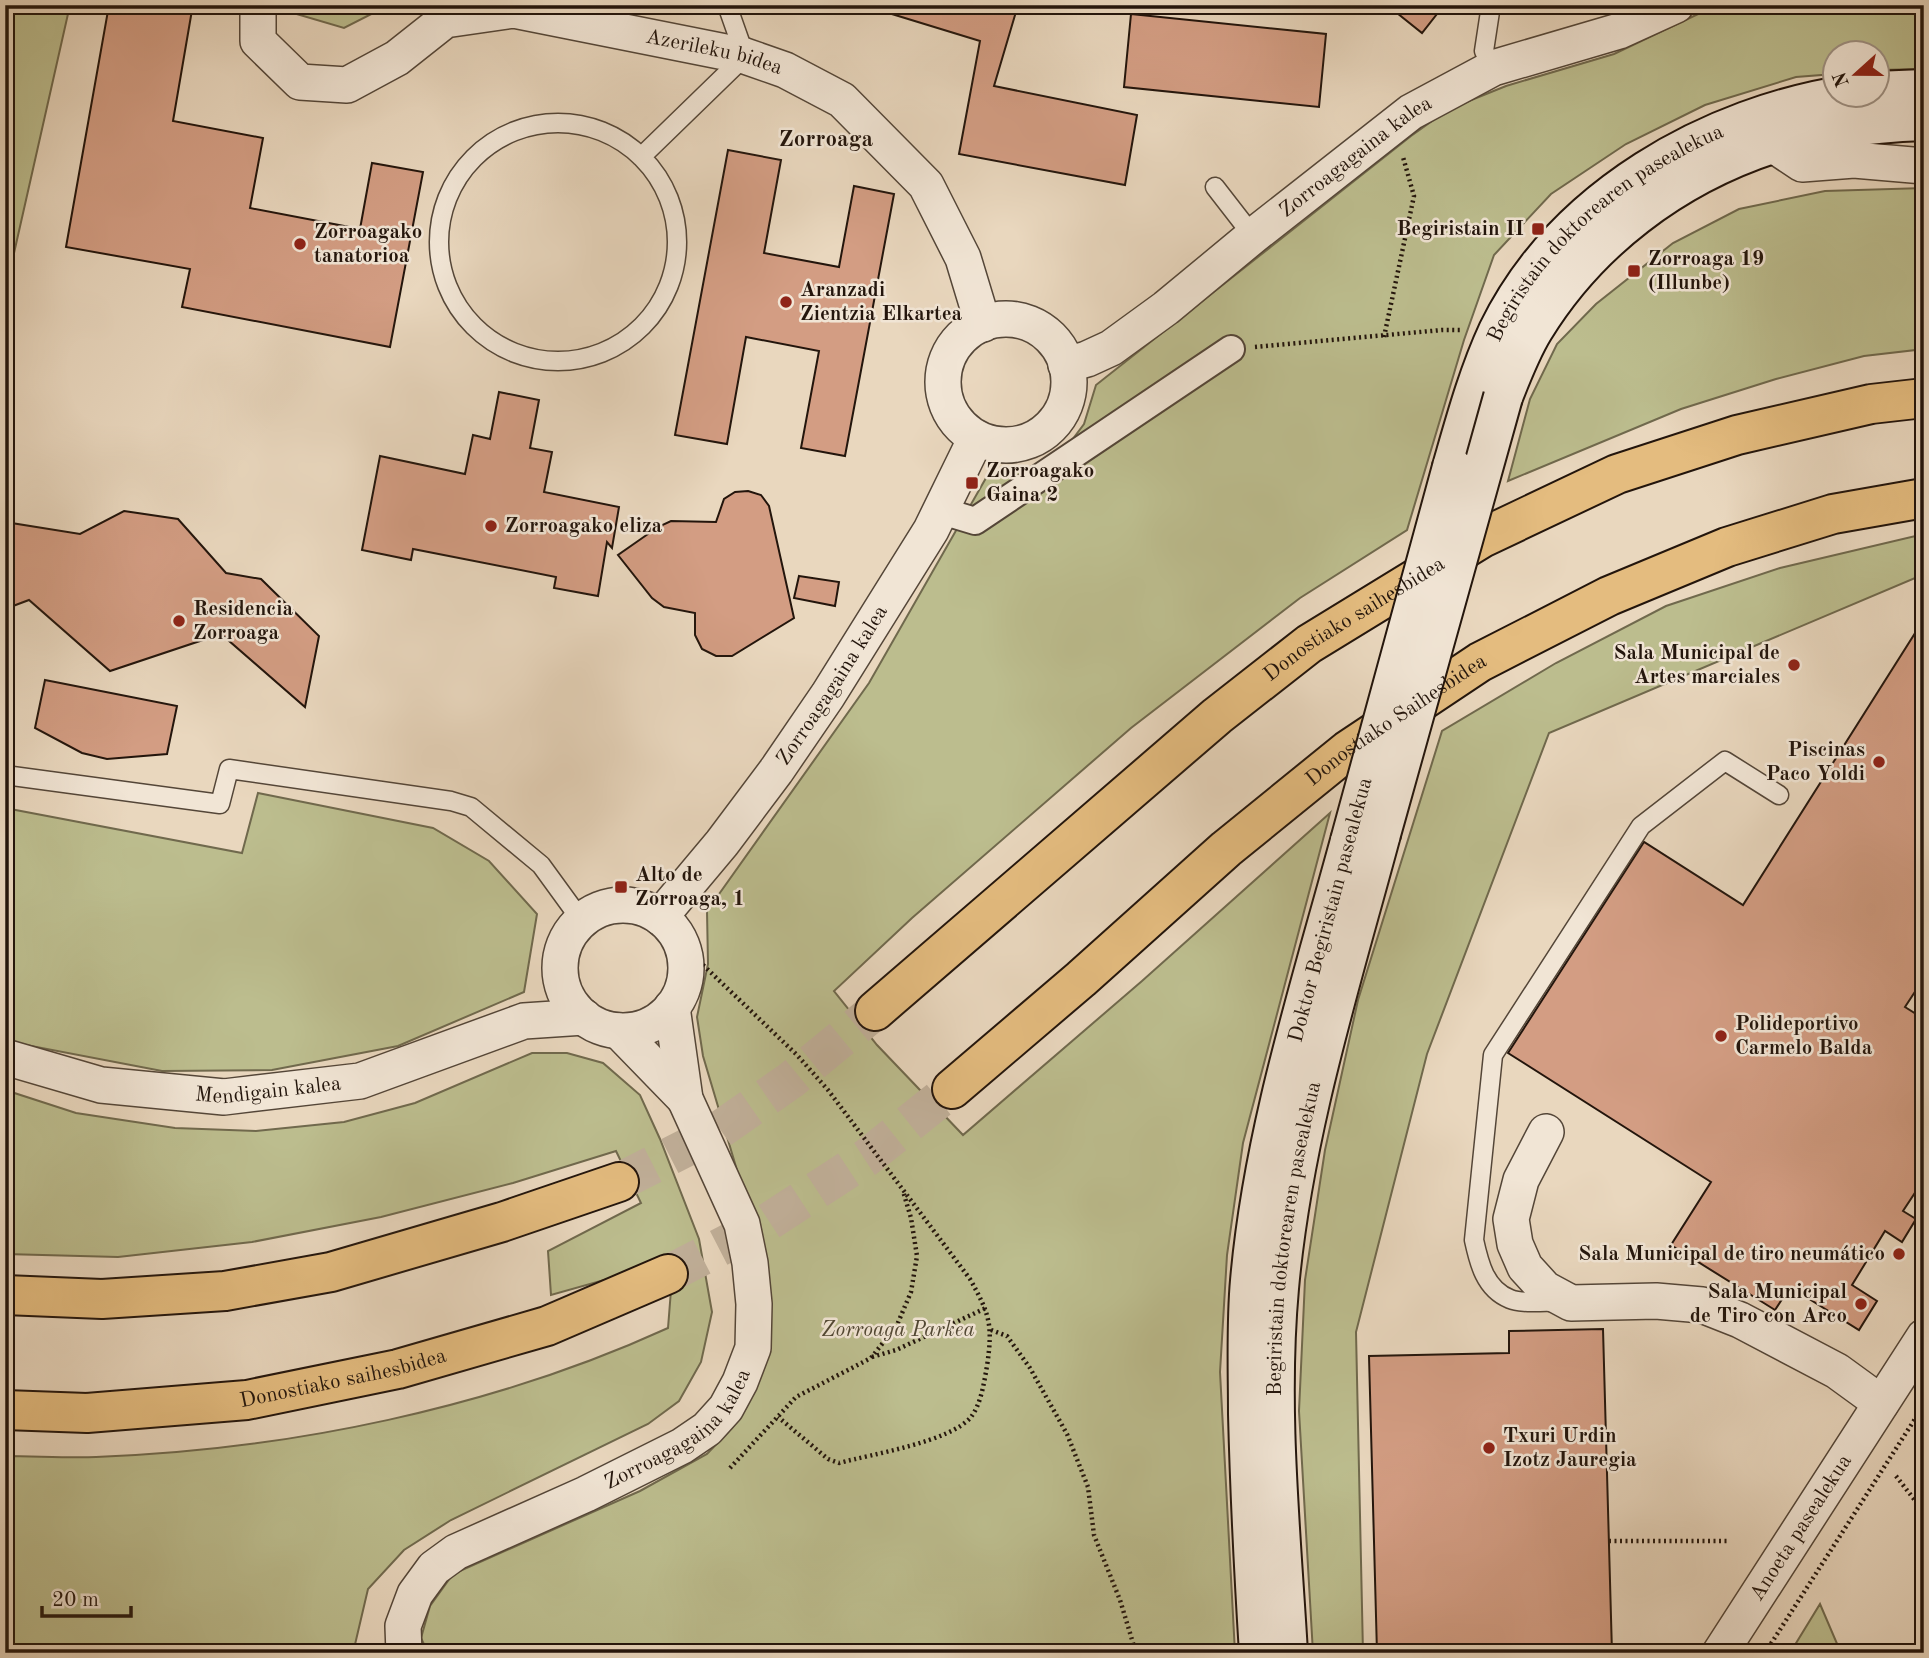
<svg xmlns="http://www.w3.org/2000/svg" width="1929" height="1658" font-family="'Old Standard TT',serif">
  <rect width="100%" height="100%" fill="#e9d7be"/>
  <filter id="stains"><feTurbulence type="fractalNoise" baseFrequency=".00286" numOctaves="4"/><feColorMatrix values="0 0 0 0 .2 0 0 0 0 .09 0 0 0 0 .02 0 0 0 .5 -.17"/></filter>
  <radialGradient id="worn" r=".72"><stop offset=".6" stop-color="#630" stop-opacity="0"/><stop offset="1" stop-color="#630" stop-opacity=".3"/></radialGradient>
  <path fill="#bcbd8e" stroke="#70694d" stroke-width="2" d="M5 5H70L5 293Z
    M266 5H389L344 28Z
    M1717 5H1924V69L1877 70 1876 52H1834V74L1796 77 1705 105 1626 144 1551 194 1494 255 1464 340 1407 530 1300 598 1131 728 912 918 834 991 877 1045 963 1135 1142 981 1330 813 1243 1143 1227 1255 1220 1372 1235 1653H428L421 1638 430 1606 453 1574 640 1491 707 1454 733 1427 748 1401 739 1177 703 1056 697 1017 708 964 707 911 869 683 990 471 1026 469 1049 459 1069 444 1084 424 1096 385 1411 136 1449 109 1506 86 1614 54Z
    M1924 188V349L1864 356 1776 379 1681 409 1508 481 1530 399 1557 344 1596 304 1673 243 1739 209 1825 191Z
    M1924 534V578H1915L1549 733 1427 1054 1356 1332 1363 1653H1313L1299 1411 1305 1280 1325 1150 1358 1000 1442 731 1556 663 1666 606 1780 568Z
    M258 793 433 828 489 861 537 914 524 992 398 1046 272 1070 162 1071 5 1041V808L242 853Z
    M532 1053H567L603 1063 640 1095 660 1139 699 1239 712 1312 701 1362 679 1401 648 1424 451 1520 404 1550 368 1589 353 1653H5V1456C35 1456 66 1458 96 1457 288 1450 493 1408 668 1328L671 1290 661 1264 551 1295 548 1251 641 1203 616 1151 513 1183 381 1217 252 1242 118 1257 5 1254V1090L76 1113 175 1128 256 1131 344 1122 415 1103Z
    M1820 1604 1841 1653H1790Z"/>
  <path fill="#d39d83" stroke="#23150c" stroke-width="2" d="M109 5H163L192 10 173 121 263 138 250 208 360 229 372 163 423 172 390 347 182 307 190 269 66 247Z
    M883 5H1018L994 86 1137 115 1125 185 959 154 980 41 882 11Z
    M1387 5H1444L1422 33Z
    M1131 14 1326 34 1319 107 1124 87Z
    M728 150 781 160 764 253 839 267 854 186 894 194 845 456 801 448 819 351 746 337 727 444 675 435Z
    M499 392 539 400 530 448 552 452 544 492 619 507 612 548 607 542 598 596 554 588 556 577 413 549 411 560 362 550 380 456 465 474 473 435 490 439Z
    M748 491 761 495 769 506 794 618 732 656H716L702 649 695 635V613L664 607 652 598 618 555 658 527 671 521 716 522 724 499 735 492Z
    M124 511 178 519 226 573 261 579 319 636 305 707 221 634 110 671 29 600 5 609V522L80 534Z
    M799 576 839 582 835 606 794 598Z
    M1924 619V978L1905 1007 1924 1019V1179L1903 1211 1916 1219 1902 1242 1885 1231 1852 1285 1877 1301 1859 1330 1790 1287 1775 1310 1671 1245 1711 1182 1508 1053 1644 842 1743 905Z
    M45 680 177 706 167 754 107 759 82 753 35 728Z
    M1603 1329 1612 1653H1377L1369 1356 1509 1353V1331Z"/>
  <g fill="none" stroke-linecap="round" stroke-linejoin="round">
    <path stroke="#c1b09a" stroke-width="38" stroke-dasharray="38 19" stroke-linecap="butt" d="M619 1182 715 1133 791 1080 875 1011
      M668 1274 765 1224 866 1158 952 1089"/>
    <g stroke="#544638" stroke-width="21">
      <path id="service" d="M1491 5 1484 51 1493 68
        M439 242a119 119 0 1 1 238 0a119 119 0 1 1-238 0Z
        M641 157 745 56 727 5
        M1215 187 1253 236
        M5 775 220 804 229 769 451 801 471 807 541 865 581 920
        M1554 1302C1541 1301 1522 1304 1510 1299 1485 1289 1479 1263 1474 1240L1493 1055 1641 826 1725 761 1779 795"/>
    </g>
    <g stroke="#544638" stroke-width="30">
      <path id="pedestrian" d="M942 511 975 521 1231 349"/>
    </g>
    <g stroke="#544638" stroke-width="38">
      <g id="minor">
        <path id="s1" d="M258 5V41L300 82 347 85 397 58 445 20 514 10 745 56 785 70 842 100 926 185 963 258 983 324"/>
        <path d="M1772 144 1802 164 1854 160 1924 166"/>
        <circle cx="1006" cy="382" r="63"/>
        <path id="s2" d="M1066 365 1087 359 1111 348 1166 308 1253 236 1411 112 1493 68 1619 31 1676 5"/>
        <circle cx="623" cy="968" r="63"/>
        <path id="s3" d="M660 917 722 843 776 771 828 695 931 530 976 438"/>
        <path d="M619 1031 685 1099"/>
        <path id="s4" d="M5 1057 101 1085 224 1097 360 1081 524 1021 584 1017"/>
        <path d="M1546 1132 1521 1180 1511 1219 1515 1244 1525 1267 1545 1289 1571 1303 1656 1301 1702 1305 1740 1320 1837 1371 1881 1403"/>
        <path id="s5" d="M404 1653 403 1626 415 1594 434 1568 456 1552 586 1494 682 1446 707 1429 726 1408 740 1382 753 1348 754 1304 750 1263 742 1224 685 1099 672 1007"/>
        <path id="s6" d="M1720 1653 1924 1337"/>
      </g>
    </g>
    <g stroke="#23150c" stroke-width="42">
      <g id="secondary">
        <path d="M1876 91 1924 89"/>
        <path d="M1503 397C1512 374 1521 350 1534 329 1588 241 1674 176 1772 144 1821 128 1873 123 1924 121"/>
        <path id="s7" d="M1452 467C1465 422 1478 374 1498 331 1563 198 1710 115 1852 94"/>
        <path d="M1259 1653C1254 1573 1250 1494 1248 1414 1248 1370 1246 1325 1250 1281 1263 1131 1311 985 1350 841"/>
        <path id="s8" d="M1288 1653C1281 1532 1268 1409 1279 1288 1293 1133 1341 983 1381 834"/>
      </g>
    </g>
    <g stroke="#23150c" stroke-width="42">
      <g id="motorway">
        <path id="s9" d="M875 1011 1217 716 1309 644 1482 538 1617 474 1737 435 1871 404 1924 398"/>
        <path id="s10" d="M952 1089 1081 979 1226 849 1348 750 1480 662 1609 596 1727 547 1833 514 1924 498"/>
        <path d="M5 1295 102 1299 225 1291 331 1272 502 1222 619 1182"/>
        <path id="s11" d="M5 1410 87 1413 247 1400 398 1369 547 1326 668 1274"/>
      </g>
    </g>
    <path stroke="#23150c" stroke-width="4.5" stroke-dasharray="2 3.5" stroke-linecap="butt" d="M1384 337 1414 196 1403 157
      M1255 347 1442 330H1463
      M703 965 797 1055 828 1090 970 1279C990 1315 993 1325 987 1366 984 1383 981 1404 971 1417 950 1442 872 1454 839 1463L828 1459 778 1417
      M991 1330 1007 1336 1030 1368 1067 1434 1088 1487 1094 1535 1120 1600 1136 1653
      M872 1357 896 1350 986 1308
      M730 1468 796 1397 871 1358 897 1325 911 1292 917 1256 911 1218 903 1191
      M1896 1476 1924 1512
      M1609 1541H1730
      M1765 1653 1922 1408 1921 1400"/>
    <use href="#service" stroke="#f1e5d5" stroke-width="18"/>
    <use href="#pedestrian" stroke="#f1e5d5" stroke-width="26"/>
    <use href="#minor" stroke="#f1e5d5" stroke-width="35"/>
    <use href="#secondary" stroke="#f1e5d5" stroke-width="38"/>
    <use href="#motorway" stroke="#e4bc7f" stroke-width="38"/>
    <g stroke="#23150c" stroke-width="42" stroke-linecap="butt">
      <path id="secondary-bridge" d="M1381 834 1503 397
        M1350 841 1452 467"/>
    </g>
    <use href="#secondary-bridge" stroke="#f1e5d5" stroke-width="38"/>
  </g>
  <g fill="#8f2418" stroke="#f1e5d5" stroke-width="2.5">
    <rect x="1531" y="222" width="14" height="14" rx="3.5"/>
    <circle cx="300" cy="244" r="7"/>
    <rect x="1627" y="264" width="14" height="14" rx="3.5"/>
    <circle cx="786" cy="302" r="7"/>
    <rect x="965" y="476" width="14" height="14" rx="3.5"/>
    <circle cx="491" cy="526" r="7"/>
    <circle cx="179" cy="621" r="7"/>
    <circle cx="1794" cy="665" r="7"/>
    <circle cx="1879" cy="762" r="7"/>
    <rect x="614" y="880" width="14" height="14" rx="3.5"/>
    <circle cx="1721" cy="1036" r="7"/>
    <circle cx="1899" cy="1254" r="7"/>
    <circle cx="1861" cy="1304" r="7"/>
    <circle cx="1489" cy="1448" r="7"/>
  </g>
  <g text-anchor="middle" dominant-baseline="central" stroke-width="5" stroke-linejoin="round" paint-order="stroke">
    <g font-size="21" fill="#23150c" stroke="#f1e5d5">
      <text stroke="none"><textPath href="#s1" startOffset="534">Azerileku bidea</textPath></text>
      <text stroke="none"><textPath href="#s2" startOffset="359">Zorroagagaina kalea</textPath></text>
      <text stroke="none"><textPath href="#s7" startOffset="292">Begiristain doktorearen pasealekua</textPath></text>
      <text stroke="none"><textPath href="#s9" startOffset="620">Donostiako saihesbidea</textPath></text>
      <text stroke="none"><textPath href="#s3" startOffset="289">Zorroagagaina kalea</textPath></text>
      <text stroke="none"><textPath href="#s10" startOffset="578">Donostiako Saihesbidea</textPath></text>
      <text transform="translate(1331 910) rotate(-75)">Doktor Begiristain pasealekua</text>
      <text stroke="none"><textPath href="#s4" startOffset="268">Mendigain kalea</textPath></text>
      <text stroke="none"><textPath href="#s8" startOffset="416">Begiristain doktorearen pasealekua</textPath></text>
      <text stroke="none"><textPath href="#s11" startOffset="341">Donostiako saihesbidea</textPath></text>
      <text stroke="none"><textPath href="#s5" startOffset="378">Zorroagagaina kalea</textPath></text>
      <text stroke="none"><textPath href="#s6" startOffset="149">Anoeta pasealekua</textPath></text>
    </g>
    <g font-size="21" font-weight="bold" fill="#23150c" stroke="#f1e5d5" text-anchor="start">
      <text x="1524" y="229" text-anchor="end">Begiristain II</text>
      <text x="314" y="232">Zorroagako<tspan x="314" dy="24">tanatorioa</tspan></text>
      <text x="1648" y="259">Zorroaga 19<tspan x="1648" dy="24">(Illunbe)</tspan></text>
      <text x="800" y="290">Aranzadi<tspan x="800" dy="24">Zientzia Elkartea</tspan></text>
      <text x="986" y="471">Zorroagako<tspan x="986" dy="24">Gaina 2</tspan></text>
      <text x="505" y="526">Zorroagako eliza</text>
      <text x="193" y="609">Residencia<tspan x="193" dy="24">Zorroaga</tspan></text>
      <text x="1780" y="653" text-anchor="end">Sala Municipal de<tspan x="1780" dy="24">Artes marciales</tspan></text>
      <text x="1865" y="750" text-anchor="end">Piscinas<tspan x="1865" dy="24">Paco Yoldi</tspan></text>
      <text x="635" y="875">Alto de<tspan x="635" dy="24">Zorroaga, 1</tspan></text>
      <text x="1735" y="1024">Polideportivo<tspan x="1735" dy="24">Carmelo Balda</tspan></text>
      <text x="1885" y="1254" text-anchor="end">Sala Municipal de tiro neumático</text>
      <text x="1847" y="1292" text-anchor="end">Sala Municipal<tspan x="1847" dy="24">de Tiro con Arco</tspan></text>
      <text x="1503" y="1436">Txuri Urdin<tspan x="1503" dy="24">Izotz Jauregia</tspan></text>
    </g>
    <g font-size="21" font-style="italic" fill="#514733" stroke="#f1e5d5">
      <text x="898" y="1330">Zorroaga Parkea</text>
    </g>
    <g font-size="23" font-weight="bold" fill="#23150c" stroke="#f1e5d5">
      <text x="826" y="139">Zorroaga</text>
    </g>
  </g>
  <rect width="1929" height="1658" fill="none" stroke="#e9d7be" stroke-width="28"/>
  <rect x="7" y="7" width="1915" height="1644" fill="none" stroke="#23150c" stroke-width="3.5"/>
  <rect x="14" y="14" width="1901" height="1630" fill="none" stroke="#23150c" stroke-width="2"/>
  <g transform="translate(1856 74) rotate(249)"><circle r="33" fill="#f1e5d5" stroke="#9f9285" stroke-width="2"/>
  <path d="M0-5L12 26L0 18L-12 26Z" fill="#8f2418"/>
  <text y="-10" font-size="19" font-weight="bold" text-anchor="middle" fill="#23150c">N</text>
  </g>
  <path d="M42 1606v10h89v-10" fill="none" stroke="#23150c" stroke-width="3.5"/>
  <text x="52" y="1606" font-size="21" fill="#23150c" stroke="#f1e5d5" stroke-width="5" paint-order="stroke">20 m</text>
  <rect width="100%" height="100%" filter="url(#stains)"/>
  <rect width="100%" height="100%" fill="url(#worn)"/>
</svg>
